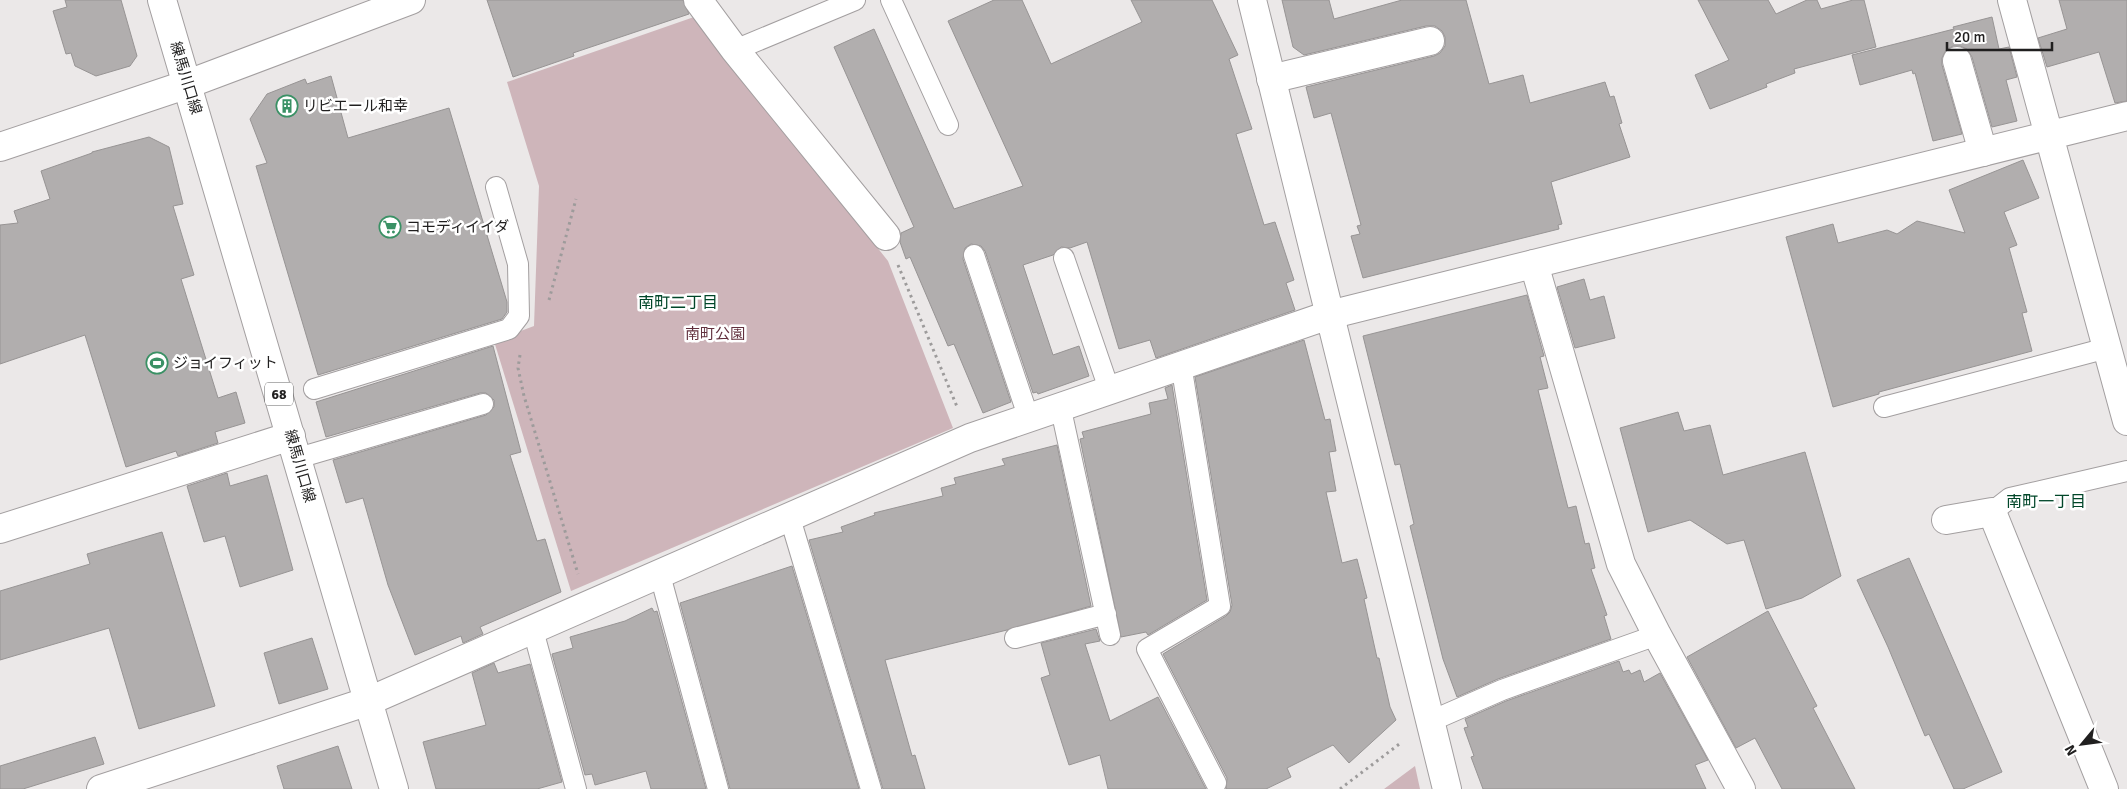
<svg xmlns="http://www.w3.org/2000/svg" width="2127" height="789" font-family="Signika,'Noto Sans JP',sans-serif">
  <rect width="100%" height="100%" fill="#ebe8e8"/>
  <path fill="#ceb5ba" d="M694 17 888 261 953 428 571 591 494 341 534 326 539 186 507 82Z
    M1415 766 1420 789H1384Z"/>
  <path fill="#b1aeae" stroke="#979494" d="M65 0H121L137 56 130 66 96 76 75 66 71 53 66 54 53 11 67 7Z
    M487 0H683L689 14 573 53 574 56 513 77Z
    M994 0H1022L1051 64 1142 22 1131 0H1212L1238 55 1229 59 1252 129 1236 134 1264 225 1275 222 1294 280 1286 283 1295 310 1156 358 1150 340 1119 349 1087 242 1070 248 1061 247 1053 255 1023 265 1053 355 1079 346 1089 376 1038 394 1037 392 1033 393 985 251 981 246 971 244 965 248 963 259 1011 402 983 413 954 344 948 346 910 257 906 259 900 242 901 233 914 227 834 47 874 29 954 209 1023 186 948 21Z
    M1282 0H1329L1334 19 1402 0H1466L1489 84 1523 75 1530 103 1605 82 1610 97 1614 96 1622 123 1619 124 1630 157 1551 182 1562 224 1558 225 1559 229 1363 278 1351 236 1360 234 1357 226 1361 225 1331 113 1314 118 1306 87 1434 56 1440 53 1445 46V37L1442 31 1435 26H1426L1304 55 1293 47Z
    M1698 0H1768L1776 14 1807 0H1817L1821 9 1853 0H1864L1876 47 1794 69 1795 73 1766 84 1767 87 1710 109 1695 75 1729 60Z
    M2059 0H2127V101L2115 103 2099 52 2047 67 2038 38 2067 29Z
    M1992 17 1999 49 2009 47 2017 77 2006 80 2017 121 1992 127 1972 57 1967 49 1960 46H1953L1946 50 1942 58V65L1962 134 1933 141 1915 73 1913 74 1912 70 1860 85 1852 55 1954 29 1953 27Z
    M331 76 348 138 449 108 507 302V312L502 319 318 375 256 166 267 163 250 119 267 94 305 79 307 84Z
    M149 137 169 147 183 204 173 206 194 275 181 279 218 398 236 392 245 423 215 432 218 443 178 456 176 451 126 467 85 335 0 364V225L18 223 14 211 50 199 41 171 92 153V152Z
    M2023 160 2039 198 2004 212 2017 245 2009 248 2027 312 2022 313 2032 351 1879 392V394L1833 407 1786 237 1833 224 1838 243 1887 230 1897 234 1917 221 1965 233 1949 190Z
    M1584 279 1590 300 1604 296 1615 338 1575 348 1557 287Z
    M1527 295 1544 356 1540 357 1548 388 1538 390 1568 508 1576 506 1585 544 1589 543 1595 568 1591 569 1607 615 1604 616 1611 639 1498 679 1457 697 1443 659 1410 526 1414 524 1400 464 1395 465 1363 336Z
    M1304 340 1325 420 1330 419 1336 451 1329 452 1336 491 1326 492 1342 563 1357 559 1367 598 1364 599 1377 658H1379L1390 707 1396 720 1349 763 1333 745 1287 768 1291 777 1266 789H1226L1227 778 1163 654 1226 616 1230 612 1232 605 1195 377Z
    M493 346 521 452 510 455 537 541 545 539 561 592 480 627 483 634 463 643 461 636 415 655 388 585 363 498 346 503 333 460 486 415 494 407V400L486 393H480L326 437 316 402Z
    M1172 385 1207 600 1148 635 1146 632 1121 637 1080 439 1084 438 1082 432 1151 414 1149 403 1168 399 1165 388Z
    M1678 412 1684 431 1710 425 1723 475 1805 452 1841 576 1802 598 1766 609 1744 540 1727 544 1690 520 1648 532 1620 428Z
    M1057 445 1091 606 1007 630 885 660 912 756 915 755 925 789H883L809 540 843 532 841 527 875 515 874 513 943 496 941 488 956 484 954 478 1005 465 1002 459Z
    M227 473 230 486 267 475 293 570 240 587 225 536 204 542 187 486Z
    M162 532 215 706 139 729 109 628 0 660V591L90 564 87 554Z
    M1909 558 2002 772 1963 789H1954L1929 734 1925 736 1888 647 1857 580Z
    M792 566 859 789H730L680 603Z
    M652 608 654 612 657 611 706 789H651L646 771 595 785 592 774 585 775 552 654 573 648 570 637 625 621Z
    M1768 611 1817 706 1813 708 1855 789H1782L1755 738 1736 748 1687 657Z
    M1096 629 1100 641 1085 644 1110 721 1158 697 1206 789H1108L1100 755 1069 765 1041 678 1050 675 1041 643Z
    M312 638 328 689 279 704 264 653Z
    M1619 661 1623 672 1629 670 1631 674 1640 670 1644 682 1660 673 1708 760 1695 765 1706 789H1483L1471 757 1474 756 1464 728 1468 727 1465 719 1506 701Z
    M494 663 498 673 530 664 562 782 537 789H436L423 742 486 725 472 673Z
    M95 737 104 764 23 789H0V766Z
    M338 746 352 789H284L277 766Z"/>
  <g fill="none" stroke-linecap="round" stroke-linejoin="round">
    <g stroke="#a39fa0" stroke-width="22">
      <path id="lane" d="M891 0 948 125
        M735 50 855 0
        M974 255 1028 416
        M1064 258 1109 389
        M1181 364 1220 606 1147 649 1216 783
        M314 389 509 329 519 316 518 264 496 187
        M1060 405 1110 635
        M1884 407 2107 348
        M298 458 483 404
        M1992 512 2010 498 2127 471
        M790 518 871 789
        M660 575 718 789
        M533 630 576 789
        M1015 638 1106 614
        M1431 721 1502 690 1657 635"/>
    </g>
    <g stroke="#a39fa0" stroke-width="30">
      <path id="street" d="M698 0 735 50 886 236
        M1957 61 1983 152
        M1271 79 1430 41
        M0 147 188 84
        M1534 264 1621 564 1657 635 1741 789
        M1946 520 1992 512 2104 789
        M0 529 291 436"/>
    </g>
    <g stroke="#a39fa0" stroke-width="30">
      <path id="secondary" d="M1252 0 1447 789
        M2012 0 2127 421
        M188 84 411 0
        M101 789 369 701 970 438 1329 315 2127 116"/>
    </g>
    <g stroke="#a39fa0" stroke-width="30">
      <path id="primary" d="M162 0 394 789"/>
    </g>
    <path stroke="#9d9b9b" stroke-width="3" stroke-dasharray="2.5 4" stroke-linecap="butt" d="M898 265 958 409
      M549 300 576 199
      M520 355 518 368 524 396 578 574
      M1340 789 1402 742"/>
    <use href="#lane" stroke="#fff" stroke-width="20"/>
    <use href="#street" stroke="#fff" stroke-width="28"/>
    <use href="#secondary" stroke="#fff" stroke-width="28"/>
    <use href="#primary" stroke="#fff" stroke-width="28"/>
  </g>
  <defs>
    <g id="building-ring" transform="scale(1.125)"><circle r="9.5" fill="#fff" stroke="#3a9165" stroke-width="1.5"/><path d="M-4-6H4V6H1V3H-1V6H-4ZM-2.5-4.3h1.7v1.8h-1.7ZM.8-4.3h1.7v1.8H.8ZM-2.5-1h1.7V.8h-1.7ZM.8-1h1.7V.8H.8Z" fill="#3a9165"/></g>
    <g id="supermarket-ring" transform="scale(1.125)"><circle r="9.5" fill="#fff" stroke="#3a9165" stroke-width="1.5"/><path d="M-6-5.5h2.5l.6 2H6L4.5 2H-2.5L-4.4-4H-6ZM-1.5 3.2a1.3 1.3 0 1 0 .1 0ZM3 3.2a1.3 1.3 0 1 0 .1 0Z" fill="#3a9165"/></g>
    <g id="stadium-ring" transform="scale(1.125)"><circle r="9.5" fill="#fff" stroke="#3a9165" stroke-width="1.5"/><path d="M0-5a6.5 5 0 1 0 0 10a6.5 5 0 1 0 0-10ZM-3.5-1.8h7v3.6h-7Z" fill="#3a9165"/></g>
  </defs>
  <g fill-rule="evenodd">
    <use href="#building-ring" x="287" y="106"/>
    <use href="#supermarket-ring" x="390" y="227"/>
    <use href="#stadium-ring" x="157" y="363"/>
  </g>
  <g text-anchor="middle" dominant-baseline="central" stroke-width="5" stroke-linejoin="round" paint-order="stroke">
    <rect fill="#fff" stroke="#636262" stroke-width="1" x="265" y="382.5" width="28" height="23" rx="4"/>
    <g font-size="14" font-weight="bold" fill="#201f1f">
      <text x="279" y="394">68</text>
    </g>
    <g font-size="15" fill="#201f1f" stroke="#fff">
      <text transform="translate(186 78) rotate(73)">練馬川口線</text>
      <text transform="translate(300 466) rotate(74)">練馬川口線</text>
    </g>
    <g font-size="15" fill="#201f1f" stroke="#fff" text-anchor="start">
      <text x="303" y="106">リビエール和幸</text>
      <text x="406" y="227">コモディイイダ</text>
      <text x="173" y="363">ジョイフィット</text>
    </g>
    <g font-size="15" fill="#62303e" stroke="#fff">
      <text x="715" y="334">南町公園</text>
    </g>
    <g font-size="16" fill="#014629" stroke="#fff">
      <text x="678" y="303">南町二丁目</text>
      <text x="2046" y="502">南町一丁目</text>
    </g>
  </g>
  <g transform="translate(2082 744) rotate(241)" stroke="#ffffff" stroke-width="4" paint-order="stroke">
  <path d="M0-4L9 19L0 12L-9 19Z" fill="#201f1f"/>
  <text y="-8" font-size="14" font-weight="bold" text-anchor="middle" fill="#201f1f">N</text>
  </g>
  <path d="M1947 42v8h105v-8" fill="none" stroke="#201f1f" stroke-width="2.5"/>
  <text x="1954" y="42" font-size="15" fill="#201f1f" stroke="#ffffff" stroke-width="4" paint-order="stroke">20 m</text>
</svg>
